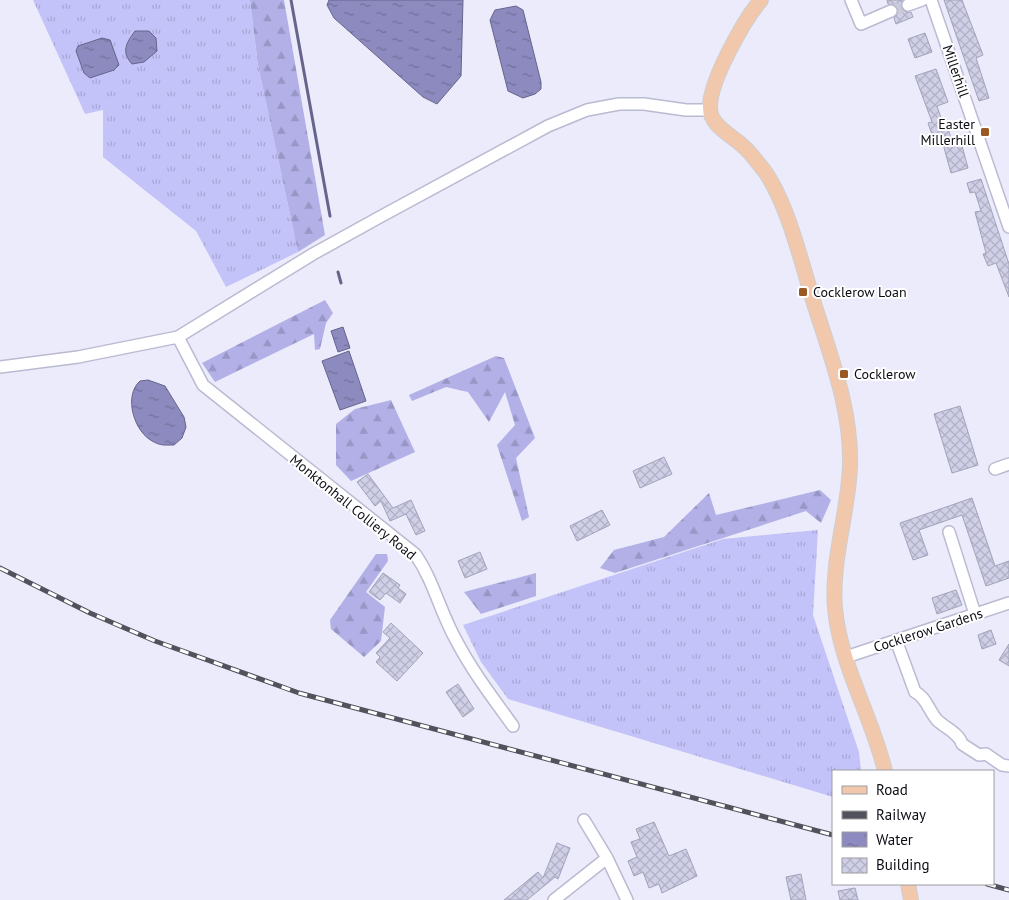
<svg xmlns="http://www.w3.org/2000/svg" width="1009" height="900" font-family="'PT Sans',sans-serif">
  <defs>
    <pattern id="grass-tufts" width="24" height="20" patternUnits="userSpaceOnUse" patternTransform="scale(1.25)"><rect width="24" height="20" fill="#c4c3f9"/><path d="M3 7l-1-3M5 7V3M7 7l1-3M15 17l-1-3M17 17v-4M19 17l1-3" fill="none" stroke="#a7a6d5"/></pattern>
    <pattern id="forest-firs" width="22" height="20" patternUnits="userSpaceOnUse" patternTransform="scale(1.25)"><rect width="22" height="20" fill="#b2b0e7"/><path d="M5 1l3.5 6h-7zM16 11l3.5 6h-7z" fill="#9896c5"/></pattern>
    <pattern id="water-ripples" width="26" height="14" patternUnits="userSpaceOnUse" patternTransform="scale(1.25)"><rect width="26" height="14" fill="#8d8abf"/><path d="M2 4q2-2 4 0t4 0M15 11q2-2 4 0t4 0" fill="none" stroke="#726f9a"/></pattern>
    <pattern id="building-cross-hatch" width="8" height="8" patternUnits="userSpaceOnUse" patternTransform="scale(1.25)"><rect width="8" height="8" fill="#d0cfe8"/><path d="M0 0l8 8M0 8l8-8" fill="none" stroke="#b1b1c6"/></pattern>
  </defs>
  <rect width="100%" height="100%" fill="#ebebfb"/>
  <path fill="url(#grass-tufts)" d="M33 0H250L258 65 298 252 226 287 196 231 103 157V110L85 114Z
    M818 530 813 615 859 752 861 771H833V797L508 699 481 662 463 625 723 539Z"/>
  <path fill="url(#forest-firs)" d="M250 0H284L325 235 298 252 258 65Z
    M325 300 333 313 326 323 320 349 315 350 314 334 215 382 202 363Z
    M496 356 504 358 535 438 516 458 529 517 522 521 497 445 515 425 505 392 489 422 468 392 446 387 412 401 409 395Z
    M391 400 415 452 351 481 336 465V424L355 409Z
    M820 490 831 500 821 523 806 511 615 573 600 568 614 550 664 537 709 493 716 515Z
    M376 554H387L388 561 366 592 385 607 381 641 364 657 331 629 330 620Z
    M536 573V596L481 614 464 592Z"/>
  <path fill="url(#water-ripples)" stroke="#66648c" d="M329 0H463L461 76 437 104 423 97 334 18 327 5Z
    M516 6 523 10 541 82V89L535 94 523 98 508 91 490 20 495 10Z
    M135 31H149L156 38 157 51 144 62 132 64C121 52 126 43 135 31Z
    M102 38 110 40 119 65 114 70 90 78 84 73 76 51 78 46Z
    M343 327 350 348 338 352 331 331Z
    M349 351 366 401 340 410 322 361Z
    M148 380 165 386 184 417 186 427 182 438 174 445C167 445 161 446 154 442 134 433 123 396 140 381Z"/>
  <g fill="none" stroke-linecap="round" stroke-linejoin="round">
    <path stroke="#66648c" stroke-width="3" d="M291 0 330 216
      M338 272 341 283"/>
  </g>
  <path fill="url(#building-cross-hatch)" stroke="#a2a2ba" d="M887 0H902L901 8 906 12H911L913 17 896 24 894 18 897 15 898 8 895 5 888 4Z
    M944 0H962L983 55 976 58 989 98 979 101Z
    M925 33 932 52 915 58 908 39Z
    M936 69 948 102 937 106 945 130 948 129 953 144 961 142 968 168 951 173 943 144 936 146 928 123 932 122 915 76Z
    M981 179 1009 264V297L996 263 988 266 983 254 986 253 975 212 981 211 975 192 970 193 967 183Z
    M960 406 978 465 952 473 934 414Z
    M664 457 672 474 640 488 633 471Z
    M368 474 393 508 411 500 425 531 416 535 406 514 390 521 381 501 375 506 357 482Z
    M972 498 995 566 1009 561V578L986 586 962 515 919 530 928 555 913 560 900 523Z
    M602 510 610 525 577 541 570 526Z
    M480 552 487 569 465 578 458 561Z
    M383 573 400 585 398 588 406 594 400 603 386 593 380 600 369 592Z
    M956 590 962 605 937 614 932 598Z
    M391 623 423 653 397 681 376 662 380 657 376 653 390 638 383 632Z
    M991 630 996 644 982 649 978 635Z
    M1009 644V666L999 660Z
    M458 684 474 709 463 717 446 692Z
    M654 822 669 856 686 849 697 876 662 893 659 884 649 888 643 872 634 876 628 861 637 857 631 842 640 839 636 829Z
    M557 843 570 848 558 879 555 877 527 900H504L538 872 543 878Z
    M801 874 806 900H791L786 877Z
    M855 888 858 900H840L838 891Z"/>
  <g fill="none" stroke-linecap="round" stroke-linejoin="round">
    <path stroke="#cacad8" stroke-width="11" stroke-dasharray="11 5.5" stroke-linecap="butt" d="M891 11 908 5"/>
    <g stroke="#babad2" stroke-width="14">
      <path id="minor" d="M851 0 861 24 891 11
        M931 0 1009 227
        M908 5 922 0
        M178 337 203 385 415 554C434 581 440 612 456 640 472 671 493 698 513 726
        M0 367 78 357 178 337 313 254 378 218 548 126 587 110 619 104H644L686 110H709
        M995 469 1009 464
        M949 532 975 614
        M896 640 915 692C926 697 929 711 937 720 945 728 959 733 962 744L979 755 986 754 1002 765 1009 766
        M846 657 1009 603
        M584 820 607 858 627 900
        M554 900 607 858"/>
    </g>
    <g stroke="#ceced0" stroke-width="16">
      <path id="major" d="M761 0C744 20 709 82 710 108 710 126 733 136 744 147 751 153 757 162 763 169 786 199 801 260 812 297 829 352 852 408 850 467 848 514 831 561 835 608 840 665 872 716 885 771
        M908 884 911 900"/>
    </g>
    <use href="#minor" stroke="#fff" stroke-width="11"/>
    <use href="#major" stroke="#f2c8ac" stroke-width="14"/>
    <g stroke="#52525c" stroke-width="5">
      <path id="rail" d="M0 568 90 613 155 641 299 693 833 835
        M987 884 1009 890"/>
    </g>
    <use href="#rail" stroke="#fff" stroke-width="3" stroke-dasharray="9" stroke-linecap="butt"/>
  </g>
  <g fill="#9a5825" stroke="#fff" stroke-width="2">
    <rect x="980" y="127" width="10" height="10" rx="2.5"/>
    <rect x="798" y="287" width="10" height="10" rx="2.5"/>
    <rect x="839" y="369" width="10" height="10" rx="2.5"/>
  </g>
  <g text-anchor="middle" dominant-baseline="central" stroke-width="4" stroke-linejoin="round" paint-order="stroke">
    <g font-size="14" fill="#0c0c14" stroke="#fff">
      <text transform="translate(956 71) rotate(71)">Millerhill</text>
      <text transform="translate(353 507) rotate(39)">Monktonhall Colliery Road</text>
      <text transform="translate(928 630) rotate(-18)">Cocklerow Gardens</text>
    </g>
    <g font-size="14" fill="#0c0c14" stroke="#fff" text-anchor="start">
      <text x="975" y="124" text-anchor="end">Easter<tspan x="975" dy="16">Millerhill</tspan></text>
      <text x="813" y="292">Cocklerow Loan</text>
      <text x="854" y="374">Cocklerow</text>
    </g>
  </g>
  <rect x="832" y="770" width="162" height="115" fill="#ffffff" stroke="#9e9ea1"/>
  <rect x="842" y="786" width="25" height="8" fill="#f2c8ac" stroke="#9e9ea1"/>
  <text x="876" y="795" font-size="15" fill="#0c0c14">Road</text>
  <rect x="842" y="811" width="25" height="8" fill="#52525c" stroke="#9e9ea1"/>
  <text x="876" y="820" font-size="15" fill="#0c0c14">Railway</text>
  <rect x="842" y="832" width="25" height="15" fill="url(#water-ripples)" stroke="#9e9ea1"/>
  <text x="876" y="845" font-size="15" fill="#0c0c14">Water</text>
  <rect x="842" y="858" width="25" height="15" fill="url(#building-cross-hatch)" stroke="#9e9ea1"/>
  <text x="876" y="870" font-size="15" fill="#0c0c14">Building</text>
</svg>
